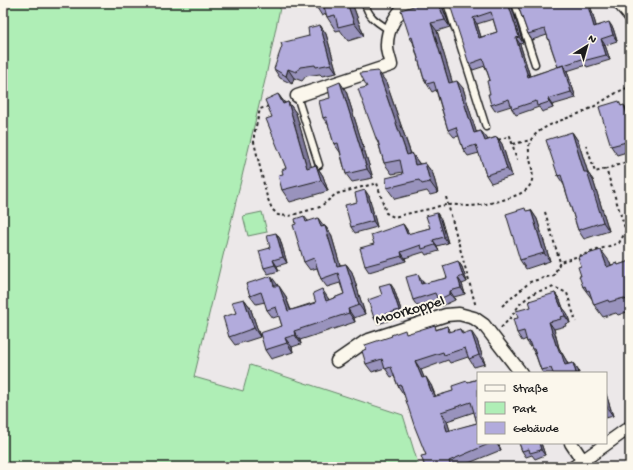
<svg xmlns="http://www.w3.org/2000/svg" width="633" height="470" font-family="'Gochi Hand',sans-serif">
  <rect width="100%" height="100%" fill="#ece8e9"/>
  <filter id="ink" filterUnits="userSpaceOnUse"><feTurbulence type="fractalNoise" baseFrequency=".025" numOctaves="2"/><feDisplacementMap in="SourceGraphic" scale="8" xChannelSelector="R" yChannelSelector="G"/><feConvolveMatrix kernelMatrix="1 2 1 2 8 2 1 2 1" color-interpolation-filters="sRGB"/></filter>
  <g filter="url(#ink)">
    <path fill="#afeeb6" stroke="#668569" d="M3 3H281L266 76 194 377 243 391 250 365 403 415 419 467H3Z
      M262 212 267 232 248 236 243 216Z"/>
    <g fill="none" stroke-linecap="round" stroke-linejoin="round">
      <g stroke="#1c1c1c" stroke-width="9">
        <path id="lane" d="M365 3C368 17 377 22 388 29
          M447 3 486 127
          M515 3 535 64
          M297 96 319 165"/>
      </g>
      <g stroke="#1c1c1c" stroke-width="15">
        <path id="street" d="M619 3 630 16
          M297 96 391 65C390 59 387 53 387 47 386 30 396 14 408 3
          M337 361 366 341 446 315 459 314 474 318 484 325 521 373
          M571 443 583 461
          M574 467 630 427"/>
      </g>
      <path stroke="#1c1c1c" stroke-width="2" stroke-dasharray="3 3" stroke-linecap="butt" d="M269 106 260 109 254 135V142L267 197 272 209 278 215 289 216 320 207 336 194 377 183 386 213 394 217C406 214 418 211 430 209 436 207 442 205 448 205 455 204 462 206 469 206 482 206 518 198 527 189 541 175 523 155 531 140 540 124 572 118 587 110 602 103 614 92 630 87
        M498 140 510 136 517 160
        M513 144 531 140
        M586 145 595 172 606 169
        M446 197 476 307
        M545 212 560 262
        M502 306 530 282 554 275 560 262 619 243 626 231 606 169 630 161
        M501 328 511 317 520 304 528 297 536 292 554 287 567 293 576 322"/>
      <use href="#lane" stroke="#fbf7ec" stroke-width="6"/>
      <use href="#street" stroke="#fbf7ec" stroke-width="12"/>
    </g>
    <path fill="#9993bd" stroke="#1c1c1c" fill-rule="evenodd" d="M314 3H352L364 36 348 41 340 30 336 31 327 17 326 14 322 16Z
      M441 3 450 27 437 31 452 82 463 88 476 132 481 131 487 140 497 137 502 144 512 176 491 183 486 175 479 153 468 156 463 149 459 136 454 137 448 130 436 90 432 92 424 79 413 42 410 38Z
      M458 3H511V4L523 43 520 44 530 76 558 67 547 35 532 40 528 34 517 3H587L591 8 596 26 613 28 617 41 605 45 610 60 587 67 586 65 567 71 576 98 552 105 553 108 542 112 539 107 516 115 512 109 511 106 495 111 491 105 490 80 485 66 473 70 469 64ZM493 19 497 32 481 37 477 24Z
      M320 25 326 34 337 73 322 76 320 74 306 76 302 81 294 78 292 84 280 78 274 69Z
      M386 82 411 154 420 164 425 163 433 174 438 193 430 195 427 191 395 199 387 188 403 174V172L392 174 384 163 379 145 377 141 367 87Z
      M346 91 373 178 352 182 346 174 340 152 334 144 329 126 323 118 330 98Z
      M278 94 285 103 288 102 296 113 311 167 316 165 323 176 328 191 290 202 282 190 283 174 286 168 272 117Z
      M622 105 630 113V151L617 155 611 146Z
      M572 132 578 141 588 173 593 180 609 231 584 239 578 230 564 185 558 176Z
      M369 196 377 227 355 233 351 227 357 202Z
      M531 210 537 219 550 261 526 269 520 260 527 211Z
      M304 216 308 221 325 226 331 234 340 265 346 264 352 272 365 314 354 318 355 322 300 340 301 344 292 347 293 352 271 359 265 350 282 326 279 316 273 318 267 310 265 302 256 304 250 296 277 284 278 286 285 295 291 310 328 298 329 300 344 294 340 283 327 287 321 279 317 268 310 270 304 262 296 224Z
      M441 219 448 243 437 246 439 251 426 255 424 252 405 258 406 261 369 272 365 266 374 244 403 224 407 230 409 234 430 228Z
      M276 233 280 239 287 263 277 266 279 271 268 274 264 268Z
      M458 261 462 267 467 282 462 284 465 294 454 297 455 300 442 306 438 300 417 306 413 300 422 280 424 284 447 278Z
      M630 261V311L618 315 616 313 603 317 594 305 592 299 583 287 581 276V266L610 262 611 265 617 263 618 265Z
      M394 289 403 316 378 324 374 318 382 295Z
      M555 293 560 300 563 308 567 313 570 323 565 324 566 326 554 329 559 348 566 360 568 364 573 363 578 370 579 373H543L541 370 536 356 532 349 531 347 527 342V339L522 341 517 333 518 318 531 307Z
      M244 299 250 307 260 337 235 345 229 337 236 313Z
      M447 326 451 332 460 329 464 334 477 340 485 364 474 367 468 357 450 363 448 360 421 370 424 378 431 385 436 397 453 391 468 382 478 379V443H498L501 450 459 467H425L426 455 404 394V395L398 386 394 376 391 377 385 368 372 372 366 364V349L407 334 438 329ZM474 412 477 423 450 431 447 421Z
      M606 394 613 416 606 418Z
      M519 443H541L545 455 535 459 532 455 526 457 522 451Z"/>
    <path fill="#7d789a" stroke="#1c1c1c" d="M347 3H352L364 36 354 23Z
      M438 3H441L450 27 445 20Z
      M508 3H511V4L523 43 519 37Z
      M587 3 591 8 598 33 594 27Z
      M473 18 477 24 483 44 479 38Z
      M609 22 613 28 617 41 613 35Z
      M431 23 437 31 455 91 449 83Z
      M320 25 326 34 337 73 331 64Z
      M516 38 520 44 532 83 528 77Z
      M601 39 605 45 610 60 606 55Z
      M563 65 567 71 576 98 571 92Z
      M288 69 294 78 292 84 286 76Z
      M378 71 386 82 415 166 407 155Z
      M457 81 463 88 479 141 474 133Z
      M340 82 346 91 373 178 367 169Z
      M278 94 286 105 283 104Z
      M548 99 552 105 553 108 549 102Z
      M288 102 296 113 315 179 307 168Z
      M624 105 630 113V124Z
      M481 131 487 138 490 148 485 141Z
      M572 132 578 141 588 173 593 180 609 231 603 222 584 172Z
      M497 137 502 144 512 176 507 169Z
      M412 153 420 165H415Z
      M425 163 433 174 438 193 430 182Z
      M316 165 323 176 328 191 321 180Z
      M365 190 369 196 377 227 373 221Z
      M531 210 537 219 550 261 544 253Z
      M437 213 441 219 448 243 444 237Z
      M318 218 324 226 321 227Z
      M403 224 407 230 411 240 407 234Z
      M325 226 331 234 343 275 337 266Z
      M276 233 280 239 287 263 283 257Z
      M433 240 437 246 439 251 435 245Z
      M601 250 610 262 616 279 607 267Z
      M401 252 405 258 406 261 402 256Z
      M273 260 277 266 279 271 275 265Z
      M458 261 462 267 467 282 463 276Z
      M346 264 352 272 365 314 359 305Z
      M418 274 422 280 425 290 421 284Z
      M271 276 277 284 281 294 274 286Z
      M458 278 462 284 465 294 461 288Z
      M390 283 394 289 403 316 399 310Z
      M279 286 285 295 294 320 288 311Z
      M322 289 328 298 332 309 326 301Z
      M450 291 454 297 455 300 450 294Z
      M555 293 560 300 563 308 567 313 570 323 565 316Z
      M244 299 250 307 260 337 254 328Z
      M348 309 354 318 355 322 349 313Z
      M549 322 554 329 559 348 566 360 570 372 565 365 556 345Z
      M294 331 300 340 301 344 295 335Z
      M471 331 477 340 485 364 479 355Z
      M285 338 292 347 293 352 287 343Z
      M415 361 421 370 428 387 422 378Z
      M573 363 578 370 579 373H576Z
      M426 377 431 385 439 406 433 397Z
      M606 394 613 416 608 409 606 403Z
      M441 412 447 421 453 440 447 431Z
      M496 443H498L501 450Z
      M539 443H541L545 455 541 450Z"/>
    <path fill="#b2abdc" stroke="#1c1c1c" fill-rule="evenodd" d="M323 3H347L354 23 338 27 335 15 327 17Z
      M423 3H438L445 20 431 23 449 83 457 81 474 133 481 131 485 141 497 137 507 169 486 175 476 145 463 149 456 127 448 130 434 82 427 84 426 79H424L412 37 410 38 401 10Z
      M458 3H508L519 37 516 38 528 77 563 65 571 92 548 99 549 102 537 106 536 101 512 109 509 99 491 105 488 94H490L487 81 490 80 483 59 469 64 450 5ZM491 12 497 32 479 38 473 18Z
      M517 3H587L594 27 609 22 613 35 601 39 606 55 583 61 582 59 558 67 545 29 528 34Z
      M320 25 331 64 316 67 315 65 300 67 296 72 288 69 286 76 274 69 282 46 281 43 309 36 308 28Z
      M378 71 407 155 412 153 415 165 425 163 430 182 422 184 419 180 387 188 386 178 403 174 400 160 384 163 378 141H377L358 89 367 87 360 73Z
      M340 82 367 169 346 174 338 143 334 144 326 117 323 118 319 101 330 98 328 87Z
      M278 94 283 104 288 102 307 168 316 165 321 180 282 190 278 175 283 174 282 170 286 168 266 119 272 117 265 100Z
      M619 101 621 106 624 105 630 124V141L611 146 599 107Z
      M572 132 584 172H587L603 222 578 230 561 175 558 176 546 140Z
      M365 190 373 221 351 227 345 205 357 202 355 193Z
      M525 208 526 211 531 210 544 253 520 260 506 214Z
      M437 213 444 237 433 240 435 245 422 249 421 245 401 252 402 256 365 266 360 248 374 244 371 235 403 224 407 234 430 228 426 216Z
      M304 216 306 222 318 218 321 227 325 226 337 266 346 264 359 305 348 309 349 313 294 331 295 335 285 338 287 343 265 350 260 333 282 326 276 307 267 310 261 292 250 296 246 284 271 276 274 286H279L288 311 316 303 313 293 322 289 326 301 344 294 338 273 321 279 314 258 304 262 293 225 296 224 295 219Z
      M276 233 283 257 273 260 275 265 264 268 259 251 270 248 267 235Z
      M601 250 607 267 617 263 618 265 630 261V298L624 300V298L609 302 608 300 594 305 589 290 587 291 585 286 583 287 579 276H581L578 267 581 266 578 257Z
      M458 261 463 276 458 278 461 288 450 291V294L438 300 435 293 413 300 406 277 418 274 421 284 447 278 443 266Z
      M390 283 399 310 374 318 368 300 382 295 379 286Z
      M555 293 561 307 562 306 565 316 560 317 561 319 549 322 556 345H557L560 353 561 352 565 365 573 363 576 373H553L551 368 541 370 534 349H532L529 341 527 342 524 331 517 333 513 319 518 318 516 311 531 307 529 301Z
      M244 299 254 328 229 337 223 317 236 313 232 302Z
      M435 325 436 330 447 326 449 332 460 329 462 334 471 331 479 355 469 359 465 348 444 355 443 352 415 361 422 378 426 377 433 397 453 391 452 386 467 381 468 382 478 379V443H491L449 461 451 467H425L421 456 426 455 414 425 401 385 398 386 391 367 385 369 382 359 366 364 362 351 366 349 365 345 392 336 391 335 405 330 406 334ZM471 402 477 423 447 431 441 412Z
      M519 443H539L541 450 530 453 529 449 522 451Z"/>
  </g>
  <g text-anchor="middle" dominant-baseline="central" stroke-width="4" stroke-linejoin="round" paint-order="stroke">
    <g font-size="15" fill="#1c1c1c" stroke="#fbf7ec">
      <text transform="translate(410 311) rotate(-16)">Moorkoppel</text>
    </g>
  </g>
  <rect width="633" height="470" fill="none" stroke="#fbf7ec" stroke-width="16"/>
  <rect x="8" y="8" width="617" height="454" fill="none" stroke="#1c1c1c" stroke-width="1.5" filter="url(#ink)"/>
  <rect x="477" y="372" width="130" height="72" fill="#fbf7ec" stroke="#a29f99"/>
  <rect x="485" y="385" width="20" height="6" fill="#fbf7ec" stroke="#a29f99"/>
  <text x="513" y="392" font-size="12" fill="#1c1c1c">Straße</text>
  <rect x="485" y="402" width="20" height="12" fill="#afeeb6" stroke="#a29f99"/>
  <text x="513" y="412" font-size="12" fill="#1c1c1c">Park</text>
  <rect x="485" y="422" width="20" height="12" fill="#b2abdc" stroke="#a29f99"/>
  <text x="513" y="432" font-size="12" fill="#1c1c1c">Gebäude</text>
  <g transform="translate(587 46) rotate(37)" stroke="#fbf7ec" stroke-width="3" paint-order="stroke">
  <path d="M0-3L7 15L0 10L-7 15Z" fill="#1c1c1c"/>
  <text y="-6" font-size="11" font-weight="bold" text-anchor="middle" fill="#1c1c1c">N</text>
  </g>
</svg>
